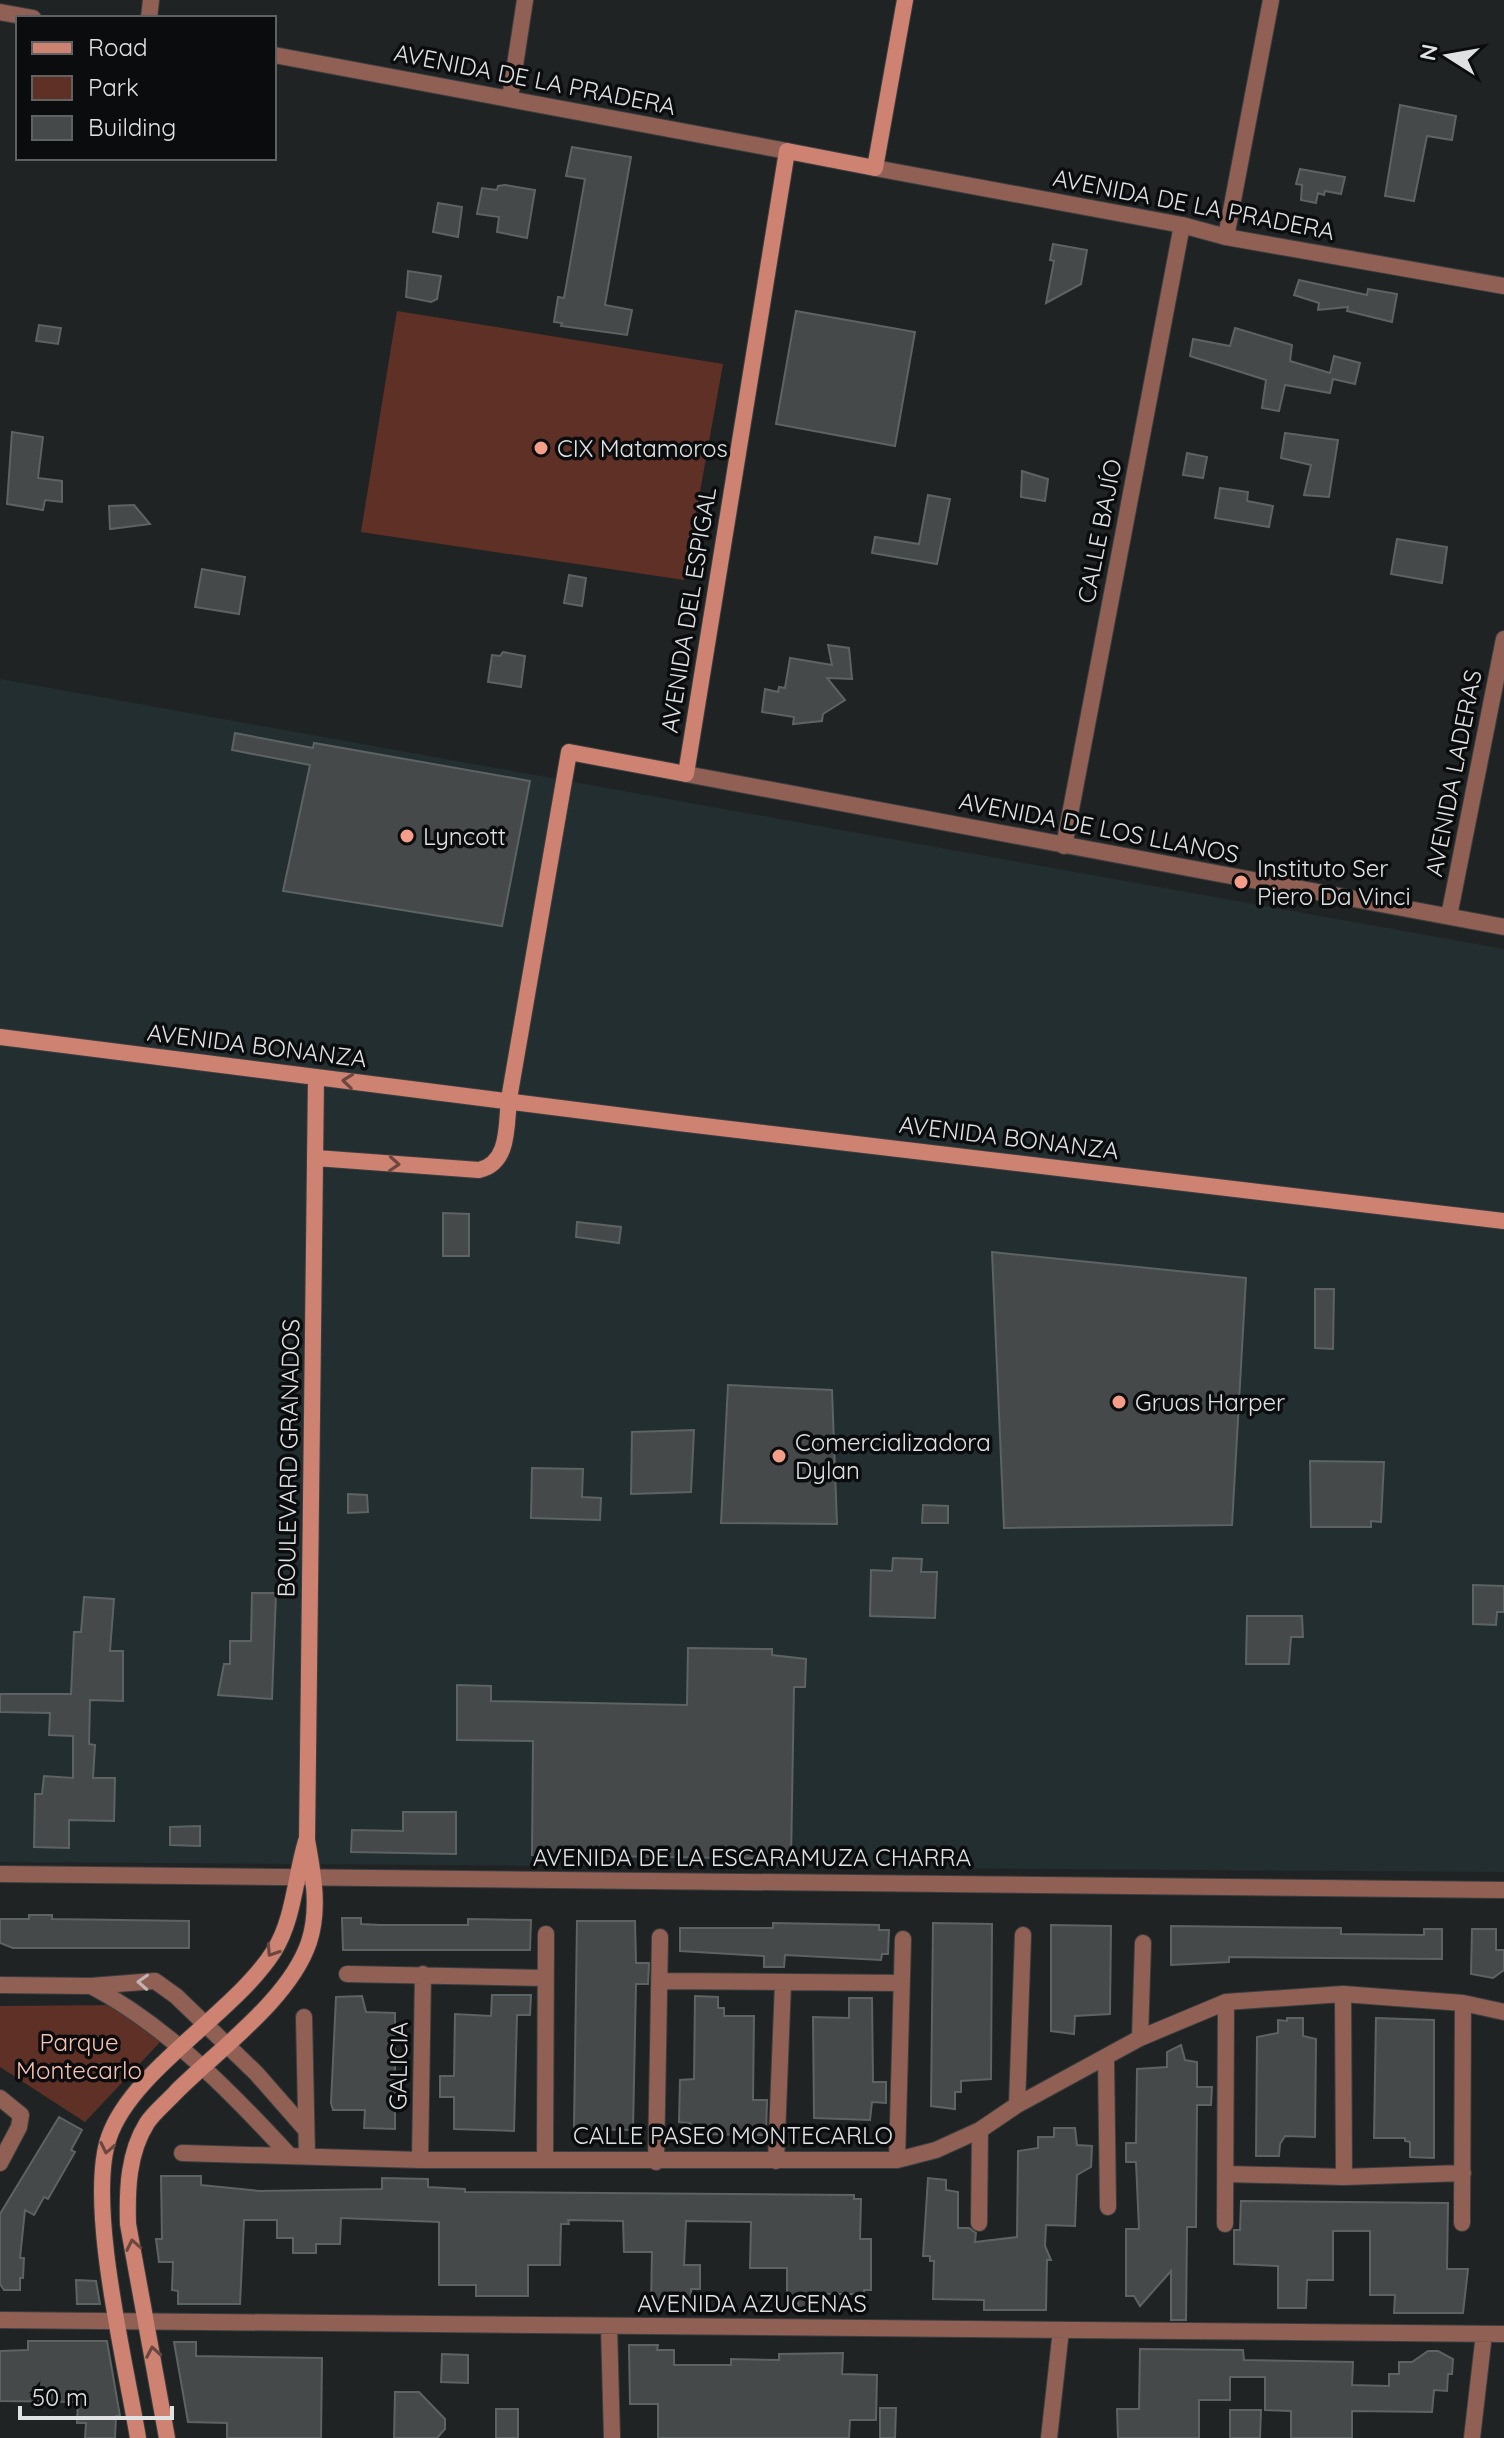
<svg xmlns="http://www.w3.org/2000/svg" width="1504" height="2438" font-family="Quicksand,sans-serif">
  <rect width="100%" height="100%" fill="#202324"/>
  <path fill="#232e30" d="M0 679 1504 949V1872L0 1862Z"/>
  <path fill="#5f3126" d="M397 311 723 364 684 580 361 532Z
    M124 2005 162 2040 85 2122 0 2067V2006Z"/>
  <path fill="#45494a" stroke="#5d6263" stroke-width="2" d="M1400 105 1456 116 1452 140 1427 136 1414 201 1385 196Z
    M572 147 631 157 605 305 632 310 627 335 561 326 562 323 554 322 558 297 564 298 585 179 566 176Z
    M1300 169 1345 177 1341 194 1325 191 1324 195 1318 193 1316 203 1301 200 1302 185 1296 184Z
    M505 185 535 190 527 238 497 232 499 217 477 214 482 188 497 190 498 186Z
    M438 203 462 207 458 237 433 232Z
    M1053 244 1087 250 1081 284 1046 303 1054 261 1050 260Z
    M408 271 441 276 437 299 431 302 406 297Z
    M1299 280 1367 295 1368 289 1397 294 1392 322 1347 311 1348 307 1318 310 1319 303 1294 295Z
    M796 311 915 332 895 446 776 424Z
    M39 325 61 328 58 344 36 341Z
    M1235 328 1292 345 1290 361 1330 373 1334 356 1360 363 1355 384 1333 379 1330 393 1285 385 1279 411 1262 408 1266 380 1190 356 1193 339 1230 346Z
    M12 432 43 437 38 478 62 481V502L45 500 43 510 7 504Z
    M1285 433 1338 440 1329 497 1304 495 1311 465 1281 458Z
    M1187 453 1207 457 1203 478 1183 475Z
    M1022 471 1048 479 1045 501 1021 497Z
    M1220 488 1248 492 1247 501 1273 506 1269 527 1215 518Z
    M928 495 950 499 937 564 872 553 875 537 919 544Z
    M134 505 150 524 110 529 109 506Z
    M1397 539 1447 547 1442 583 1391 574Z
    M202 569 245 577 239 614 195 607Z
    M569 575 586 578 582 606 564 603Z
    M828 645 849 648 852 679 827 678 845 700 823 714 822 721 793 724 794 717 762 712 765 689 778 692 779 687 785 688 790 658 832 665Z
    M503 652 525 656 521 687 488 682 492 655 500 656Z
    M235 733 313 748 314 743 530 781 502 926 283 891 310 765 232 750Z
    M443 1213 469 1214V1256H443Z
    M577 1222 621 1227 619 1243 576 1237Z
    M992 1252 1246 1278 1232 1525 1004 1528Z
    M1315 1289H1334L1333 1349 1315 1348Z
    M728 1385 832 1390 837 1524 721 1523Z
    M694 1430 691 1492 631 1494 632 1432Z
    M1310 1461 1384 1462 1381 1522 1371 1521V1527H1311Z
    M532 1468 583 1469 582 1497 601 1498 600 1520 531 1518Z
    M348 1494 367 1495 368 1512 348 1513Z
    M923 1505 948 1506V1523H922Z
    M893 1558 922 1559 921 1572H937L935 1618 870 1616 871 1570 892 1571Z
    M1473 1585 1504 1586V1612H1497L1496 1625 1473 1624Z
    M252 1593H276L272 1699 218 1695 224 1664H230V1641H251Z
    M84 1597 114 1599 110 1651H123V1701L90 1700 89 1744 95 1745 93 1778H115L114 1821 69 1820V1848L34 1847 35 1794H42L44 1776 73 1778V1736L49 1735 50 1713 0 1712V1694H71L74 1632H81Z
    M1247 1616H1302L1303 1637H1291L1289 1664H1246Z
    M688 1648 772 1649V1655L806 1659 805 1687H794L791 1859 532 1855 533 1741 457 1740V1685L491 1686V1701L687 1705Z
    M403 1812H456V1854L351 1852 352 1830 403 1831Z
    M200 1826V1846L170 1845V1827Z
    M29 1915H52V1919L189 1921V1948H13L0 1943V1919H29Z
    M342 1918H361V1924L380 1925H468V1919L531 1920 530 1950H343Z
    M577 1921H635L636 1963H649L648 1984H636L633 2130 574 2129Z
    M773 1923 879 1925V1930H889L888 1954H882L881 1960 785 1955 784 1967H764V1956L680 1951V1928H773Z
    M933 1923 992 1924 991 2079 961 2081V2092H955V2109L931 2106Z
    M1051 1925 1111 1926 1110 2014 1075 2016 1074 2034 1051 2031Z
    M1171 1926 1341 1928V1934L1424 1935V1929H1442V1959L1229 1957V1962L1171 1965Z
    M1472 1929H1496V1950H1504V1970L1493 1978 1471 1974Z
    M492 1995H531L530 2015H517L514 2131 454 2129V2097H440V2076H454L455 2014 491 2016Z
    M362 1996 366 2012 395 2013V2129L364 2128 365 2110H333L331 2103 336 1997Z
    M695 1996 718 1997V2008H724V2016H754L753 2100H767L766 2135 690 2134V2123L679 2122 680 2080 694 2079Z
    M849 1998H872L873 2082H886V2103L872 2102 870 2120 814 2118 813 2017 849 2018Z
    M1287 2018H1303V2036L1316 2039 1315 2137 1285 2136 1280 2144 1279 2156H1256L1257 2037 1278 2033V2020L1287 2021Z
    M1376 2018 1434 2020V2158L1410 2157V2142L1405 2141V2138H1374Z
    M1181 2045 1185 2060 1197 2062V2087H1212L1211 2105H1197L1196 2227H1187L1186 2320H1171V2271L1140 2306 1134 2296H1126V2229H1139L1136 2162H1126V2143H1136L1137 2069 1167 2067V2052Z
    M59 2117 82 2130 71 2150 75 2152 48 2199 44 2197 34 2215 25 2210 20 2258H24L23 2278H20V2290H4L0 2284V2214Z
    M1054 2128H1075L1077 2145 1092 2146 1091 2167 1077 2175 1075 2226 1046 2225 1045 2246 1051 2260H1047L1046 2310H984V2300L933 2299 934 2261H930V2256H923L928 2178 946 2180V2190L958 2192V2228H969L976 2233 975 2242 1017 2237 1018 2151 1038 2148V2137H1054Z
    M161 2176H201V2185L260 2191 382 2189V2178L428 2179V2187L465 2189V2192L854 2195V2199H861L860 2239H871V2290H864V2294H814L813 2309H798V2303H787V2268H750L751 2222 686 2221 684 2265H700V2289H691V2301L651 2305 652 2252H624L623 2221 568 2220 569 2224H561L560 2265H528V2296H476V2285H439V2222L341 2218 340 2244H316V2253H293V2238H277V2220H244L240 2304H178V2291L172 2290 173 2262H159L156 2239H162Z
    M1241 2201 1448 2203 1447 2269H1468L1463 2313H1394L1395 2295H1370V2231H1333V2280H1307L1306 2308H1278V2266L1234 2264V2230H1240Z
    M76 2280 96 2281 100 2304H77Z
    M28 2341H107L120 2416H116L115 2438H85L86 2423H77L78 2402 0 2401V2351L28 2350Z
    M174 2342H196V2356L322 2358 321 2438H227V2423L188 2422Z
    M629 2345H658L657 2350H674V2365H731V2359L779 2360V2354L843 2353 842 2374 877 2375 876 2420H850L849 2438H658V2404H630Z
    M1140 2349 1243 2350 1244 2360 1353 2362 1352 2385 1389 2386V2374H1399V2362H1412L1428 2351H1438L1453 2359 1452 2374H1448L1447 2391 1434 2390 1432 2412 1352 2411V2438H1291V2411L1265 2410V2377H1230V2400H1199V2438H1118L1117 2409H1139Z
    M442 2354 468 2355V2383L441 2382Z
    M395 2392H419L445 2419V2429L437 2438H394Z
    M880 2408H896L895 2438H880Z
    M496 2409H518V2438H496Z
    M1230 2410H1261L1260 2438H1230Z"/>
  <g fill="none" stroke-linecap="round" stroke-linejoin="round">
    <g stroke="#3b3e3f" stroke-width="18">
      <path id="street" d="M0 12 33 18
        M149 18 151 0
        M274 55 787 151
        M510 98 525 0
        M875 168 1182 225 1226 237 1504 286
        M1226 237 1271 0
        M686 774 1504 927
        M1064 846 1182 225
        M1449 916 1504 639
        M0 1874 1504 1890
        M347 1974 544 1978
        M661 1981 901 1983
        M0 1985 91 1986 155 1981 176 1996 256 2073 306 2130
        M91 1986C167 2026 232 2093 290 2156
        M1343 1994 1344 2177
        M304 2017 307 2156
        M1140 2038 1143 1943
        M1106 2059 1108 2207
        M0 2098 21 2115 19 2127 0 2163
        M1017 2105 1023 1935
        M182 2153 420 2160H897L936 2150 980 2130 1017 2105 1140 2038 1226 2002 1343 1994 1463 2003 1504 2012
        M420 2160 423 1974
        M545 2160 546 1934
        M897 2160 903 1939
        M776 2161 783 1983
        M656 2162 660 1937
        M1226 2174 1344 2177 1463 2173
        M979 2223 980 2130
        M1462 2223 1463 2003
        M1225 2224 1226 2002
        M0 2320 1504 2334
        M609 2326 612 2438
        M1049 2438 1061 2330
        M1472 2438 1484 2334"/>
    </g>
    <g stroke="#3b3e3f" stroke-width="18">
      <path id="secondary" d="M0 1037 679 1123 1504 1221
        M316 1158 479 1170C510 1163 506 1125 509 1099L569 752 686 774 787 151 875 168 905 0
        M138 2438C126 2365 86 2203 109 2137 132 2070 235 2013 274 1951 294 1919 295 1877 306 1841
        M167 2438 128 2224C127 2190 128 2153 147 2123 154 2112 167 2102 176 2092 218 2050 290 1999 309 1942 320 1909 313 1873 307 1840L316 1078"/>
    </g>
    <use href="#street" stroke="#906055" stroke-width="16"/>
    <use href="#secondary" stroke="#ce8271" stroke-width="16"/>
  </g>
  <defs><path id="oneway-chevron" d="M-2-3.5L2.5 0L-2 3.5" fill="none" stroke-width="1.6" stroke-linecap="round" stroke-linejoin="round" transform="scale(2)"/></defs>
  <g stroke="#6c473f">
    <use href="#oneway-chevron" transform="translate(348 1081) rotate(-174)"/>
    <use href="#oneway-chevron" transform="translate(394 1164) rotate(4)"/>
    <use href="#oneway-chevron" transform="translate(272 1951) rotate(123)"/>
    <use href="#oneway-chevron" transform="translate(107 2148) rotate(102)"/>
    <use href="#oneway-chevron" transform="translate(133 2245) rotate(-101)"/>
    <use href="#oneway-chevron" transform="translate(153 2352) rotate(-100)"/>
  </g>
  <use stroke="#c3b4b1" href="#oneway-chevron" transform="translate(143 1982) rotate(-177)"/>
  <g fill="#f49e8a" stroke="#0b0c0d" stroke-width="3">
    <circle cx="541" cy="448" r="8"/>
    <circle cx="407" cy="836" r="8"/>
    <circle cx="1241" cy="882" r="8"/>
    <circle cx="1119" cy="1402" r="8"/>
    <circle cx="779" cy="1456" r="8"/>
  </g>
  <g text-anchor="middle" dominant-baseline="central" stroke-width="7" stroke-linejoin="round" paint-order="stroke">
    <g font-size="24" fill="#dfe1e2" stroke="#0b0c0d">
      <text transform="translate(535 79) rotate(11)">AVENIDA DE LA PRADERA</text>
      <text transform="translate(1194 204) rotate(11)">AVENIDA DE LA PRADERA</text>
      <text transform="translate(1099 531) rotate(-79)">CALLE BAJÍO</text>
      <text transform="translate(688 610) rotate(-81)">AVENIDA DEL ESPIGAL</text>
      <text transform="translate(1453 773) rotate(-79)">AVENIDA LADERAS</text>
      <text transform="translate(1099 827) rotate(11)">AVENIDA DE LOS LLANOS</text>
      <text transform="translate(257 1045) rotate(7)">AVENIDA BONANZA</text>
      <text transform="translate(1009 1137) rotate(7)">AVENIDA BONANZA</text>
      <text transform="translate(288 1458) rotate(-89)">BOULEVARD GRANADOS</text>
      <text x="752" y="1857">AVENIDA DE LA ESCARAMUZA CHARRA</text>
      <text transform="translate(398 2066) rotate(-89)">GALICIA</text>
      <text x="733" y="2135">CALLE PASEO MONTECARLO</text>
      <text x="752" y="2303">AVENIDA AZUCENAS</text>
    </g>
    <g font-size="24" fill="#dfe1e2" stroke="#0b0c0d" text-anchor="start">
      <text x="557" y="448">CIX Matamoros</text>
      <text x="423" y="836">Lyncott</text>
      <text x="1257" y="868">Instituto Ser<tspan x="1257" dy="28">Piero Da Vinci</tspan></text>
      <text x="1135" y="1402">Gruas Harper</text>
      <text x="795" y="1442">Comercializadora<tspan x="795" dy="28">Dylan</tspan></text>
    </g>
    <g font-size="24" fill="#fac1b3" stroke="#0b0c0d">
      <text x="79" y="2042">Parque<tspan x="79" dy="28">Montecarlo</tspan></text>
    </g>
  </g>
  <rect x="16" y="16" width="260" height="144" fill="#0b0c0d" stroke="#606162" stroke-width="2"/>
  <rect x="32" y="42" width="40" height="12" fill="#ce8271" stroke="#606162" stroke-width="2"/>
  <text x="88" y="56" font-size="24" fill="#dfe1e2">Road</text>
  <rect x="32" y="76" width="40" height="24" fill="#5f3126" stroke="#606162" stroke-width="2"/>
  <text x="88" y="96" font-size="24" fill="#dfe1e2">Park</text>
  <rect x="32" y="116" width="40" height="24" fill="#45494a" stroke="#606162" stroke-width="2"/>
  <text x="88" y="136" font-size="24" fill="#dfe1e2">Building</text>
  <g transform="translate(1448 56) rotate(281)" stroke="#0b0c0d" stroke-width="6" paint-order="stroke">
  <path d="M0-6L14 30L0 20L-14 30Z" fill="#dfe1e2"/>
  <text y="-12" font-size="22" font-weight="bold" text-anchor="middle" fill="#dfe1e2">N</text>
  </g>
  <path d="M20 2406v12h152v-12" fill="none" stroke="#dfe1e2" stroke-width="4"/>
  <text x="32" y="2406" font-size="24" fill="#dfe1e2" stroke="#0b0c0d" stroke-width="6" paint-order="stroke">50 m</text>
</svg>
